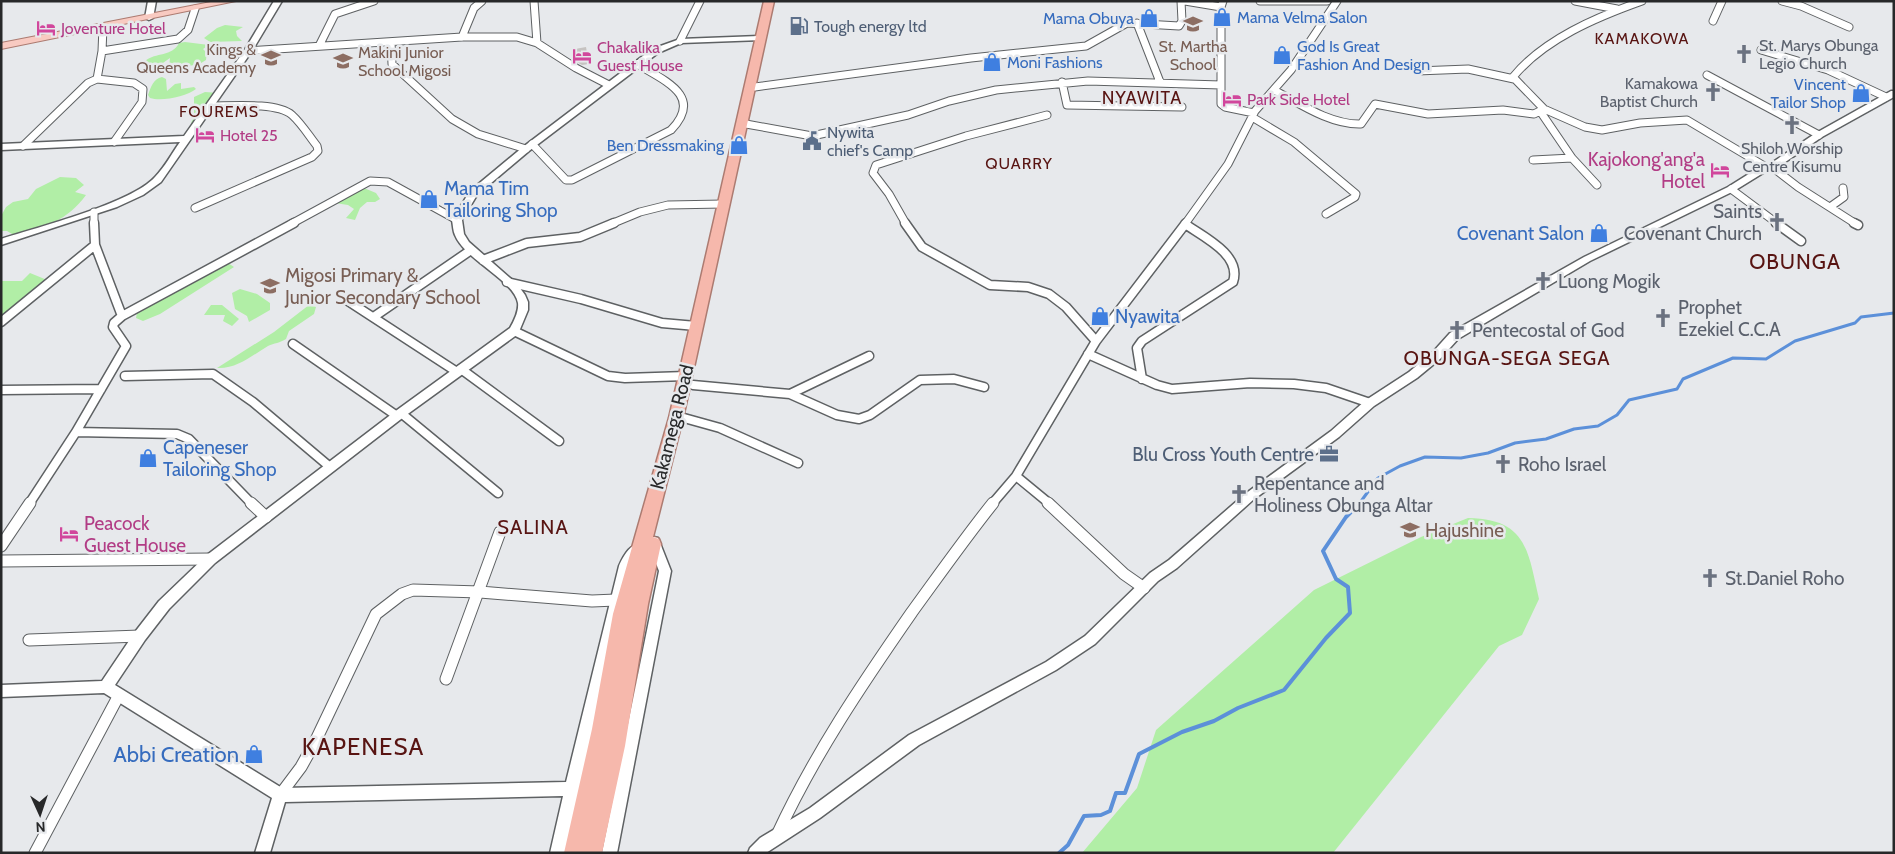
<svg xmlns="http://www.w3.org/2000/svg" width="1895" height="854" font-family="Cabin,sans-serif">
  <rect width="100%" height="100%" fill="#e7e9ec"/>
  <path fill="#b1eea6" d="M225 25 243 27 236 31 237 36 242 41 210 42 204 38 217 28Z
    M185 42 209 45 203 49 207 53 206 60 198 65 169 67 170 58 160 65 149 67 145 61C156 52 172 57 179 43Z
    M162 77 166 79 167 91 175 84 181 83V89L194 87 196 89C187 96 162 102 150 98L148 95C151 87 153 79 162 77Z
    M205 92 219 93 195 125 191 123 194 117V97Z
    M60 177 76 178 84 185 75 192 86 195C68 220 45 227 17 237L7 231H1V216L6 207 13 202 28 199 36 189Z
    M364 188 376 193 380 199 375 202H367L360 208 355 220 346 218 354 209 348 205 335 203Z
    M225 261 234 267 160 314 143 321 136 318 137 313Z
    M30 273 52 282 1 318V281H22Z
    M240 289 257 294 270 303V310L249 322 247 316 235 309 232 293Z
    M211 305H222L239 319 232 326 223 321 225 315H204Z
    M309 305 316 307 314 314 289 331 286 339C280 343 274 343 268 346 251 356 237 369 217 368L274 332Z
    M1468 518C1527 519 1528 551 1539 599L1522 635 1499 646 1333 853H1082L1137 788 1156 730 1314 590 1421 537Z"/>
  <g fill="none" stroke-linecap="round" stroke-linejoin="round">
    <path stroke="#5c90d9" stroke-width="3" d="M1359 504 1378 478 1400 466 1425 457 1461 458 1488 453 1515 443 1546 439 1574 429 1598 426 1617 415 1629 400 1677 389 1683 379 1733 358 1766 359 1795 341 1855 323 1861 317 1894 313"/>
    <path stroke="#5c90d9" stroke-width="4" d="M1059 853 1068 845 1084 816 1101 815 1110 811 1116 793H1125L1139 754 1182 732 1214 721 1238 708 1284 690 1326 638 1350 613 1348 587 1336 579 1323 551 1346 517 1360 503"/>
  </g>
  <path fill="#c6c3c1" d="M586 47 589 64 582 65 577 62 575 49Z"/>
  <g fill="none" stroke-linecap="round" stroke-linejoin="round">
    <g stroke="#5e6163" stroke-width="9">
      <path id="minor-far2" d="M534 1 537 43
        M1185 1 1221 7
        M1223 1 1221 7V104L1225 107 1254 113
        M1260 1H1327
        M1575 1 1617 9
        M1642 1C1597 17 1544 39 1513 77L1544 109 1585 127 1602 130 1640 123 1687 120 1766 167
        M1782 1 1801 6 1849 27
        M1713 21 1722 1
        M1137 23 1160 82
        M462 37 474 8 482 1
        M680 41 700 1
        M391 42 392 64 452 119 478 134 526 149
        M319 46 335 14 374 1
        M1761 50 1828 70 1886 97
        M102 51 103 27
        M248 51 462 37H517L537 43 576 68 609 85
        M1417 71 1468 69 1514 79
        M1707 75 1819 135
        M97 79 134 83 143 89 142 102 114 142
        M1062 82 1067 105 1182 107
        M755 87 971 58 1086 46 1127 23 1179 26 1182 21 1181 1
        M1274 90C1300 104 1331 125 1361 124L1375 104 1428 114 1503 110 1534 114 1544 109
        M1252 117 1294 142 1356 194 1355 197 1326 214
        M746 124 812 136 908 115 949 101 996 90 1088 81 1221 85
        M532 144 566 180H572L671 130C704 96 665 81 637 64
        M23 146 88 83 97 79 102 51 178 39 188 30 195 9
        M1572 158 1597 185
        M1533 160 1572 158 1540 111
        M1772 167 1798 187 1856 224
        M1731 189 1778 224
        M1830 207 1844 197 1843 188
        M195 208 312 157 318 151 317 146C309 136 302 124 292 115 277 102 231 106 211 106
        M94 212V224
        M291 224 370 181 388 182 457 220
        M611 224 640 212 668 205 723 204
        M906 224 889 194 873 173 876 165 966 136 1047 115
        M1185 224 1228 164 1255 111 1291 70 1337 1"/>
    </g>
    <g stroke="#5e6163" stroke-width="11">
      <path id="minor-far1" d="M94 223 95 245 122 316
        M905 223 922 247 990 285 1028 287 1049 294 1066 307 1096 341
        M1776 223 1801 241
        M1854 223 1858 225
        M483 260 527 243 580 237 614 223
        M507 282 581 299 662 323 696 326
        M348 301 457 372
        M375 316 471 250
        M1 322 95 245
        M514 331 608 376 625 378 686 376
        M293 344 397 416
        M1088 354 1157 385 1172 389 1250 383 1294 384 1326 388 1370 403
        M461 369 559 441
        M125 376 213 374 253 402 330 467
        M1142 379 1137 348 1142 341 1233 282C1242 255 1204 237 1185 224
        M693 385 790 394 837 415 859 419 870 415 920 380 954 379 984 387
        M1 390 101 389
        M790 394 869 356
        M401 413 498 493
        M684 418 720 428 798 463
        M1016 476 1096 341 1186 223
        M29 504 76 432
        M252 504 189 439 177 434 76 432 126 346 113 327 114 323 122 316 294 223
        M992 504 1016 476 1050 504"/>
    </g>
    <g stroke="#5e6163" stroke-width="13">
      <path id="minor" d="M251 503 266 517
        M1048 503 1124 574 1144 588
        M1 546 30 503
        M1 561 211 559
        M29 640 140 636
        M446 679 500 532
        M280 795 301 767 315 742 376 614 402 594 413 590 480 592 592 601 616 600
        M777 835C814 755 862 684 912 612 939 575 965 538 993 503
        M35 853 119 695"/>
    </g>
    <g stroke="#5e6163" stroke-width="3">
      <path id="tertiary" d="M148 1H156L153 18 149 20 145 18Z
        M274 1H282L252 51 161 182 143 195 117 207 1 245V239C38 227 132 203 155 177 165 167 172 153 180 142L1 150V144L184 136 244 51Z
        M759 36H762V40L681 43 658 53 529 151 477 195 462 220 464 234 469 242 517 284 525 295 528 302V310L518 334 405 416 215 563 169 609 145 640 115 685 282 788 566 782 619 566C623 557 631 542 641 545L643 549 631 568 622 600 565 853H550L563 796 285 802 270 853H255L272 798 104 693 1 697V685L102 681 135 632 159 601 207 555 397 410 510 328C514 321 519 311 518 303 514 280 465 260 455 235 453 231 453 225 452 220L470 191 523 147 652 49 680 39Z
        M1891 91H1894V97L1822 137 1775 169 1768 170 1734 191 1590 261 1458 339 1440 359 1417 378 1374 406 1339 437 1253 500 1177 568 1158 581 1095 644 1056 670 919 745 820 818 766 853H748L750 848 760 838 810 808 909 735 1046 662 1085 636 1150 573 1169 560 1245 494 1331 431 1366 400 1409 372 1432 353 1450 333 1584 257 1728 187 1763 165 1770 164 1816 133Z
        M654 537 658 538 671 571 617 853H602L659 571 648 542 650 538Z"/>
    </g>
    <g stroke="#ac7b71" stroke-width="2">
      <path id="primary" d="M216 1H236L1 49V43Z"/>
    </g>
    <g stroke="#ac7b71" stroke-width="3">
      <path id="trunk" d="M764 1H774L683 418 653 537 659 539 661 544 648 604 625 746 602 853H564L592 729 613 614 669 418Z"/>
    </g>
    <use href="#minor-far2" stroke="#fff" stroke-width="7"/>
    <use href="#minor-far1" stroke="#fff" stroke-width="8"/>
    <use href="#minor" stroke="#fff" stroke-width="11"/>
    <use href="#tertiary" fill="#fff" fill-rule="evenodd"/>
    <use href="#primary" fill="#f8cac1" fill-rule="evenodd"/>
    <use href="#trunk" fill="#f6b8ac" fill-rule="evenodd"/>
  </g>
  <defs>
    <g id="shop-bare" transform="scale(1.5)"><path d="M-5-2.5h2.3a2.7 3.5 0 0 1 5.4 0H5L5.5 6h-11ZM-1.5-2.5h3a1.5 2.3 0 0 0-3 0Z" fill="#3f7fe0" stroke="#e7e9ec" stroke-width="2.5" paint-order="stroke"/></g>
    <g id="school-bare" transform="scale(1.5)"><path d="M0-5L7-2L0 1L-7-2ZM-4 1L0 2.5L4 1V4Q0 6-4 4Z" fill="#8d6e63" stroke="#e7e9ec" stroke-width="2.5" paint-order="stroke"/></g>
    <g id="fuel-bare" transform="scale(1.5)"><path d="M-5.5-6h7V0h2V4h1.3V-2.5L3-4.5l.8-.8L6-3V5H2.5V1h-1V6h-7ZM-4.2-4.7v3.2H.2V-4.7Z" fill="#5c6f8a" stroke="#e7e9ec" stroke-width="2.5" paint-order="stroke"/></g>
    <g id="hotel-bare" transform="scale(1.5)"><path d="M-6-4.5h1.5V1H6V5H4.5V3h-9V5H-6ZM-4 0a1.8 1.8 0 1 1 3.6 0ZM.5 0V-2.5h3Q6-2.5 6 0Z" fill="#d1479c" stroke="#e7e9ec" stroke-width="2.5" paint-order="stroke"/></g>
    <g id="church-bare" transform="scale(1.5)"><path d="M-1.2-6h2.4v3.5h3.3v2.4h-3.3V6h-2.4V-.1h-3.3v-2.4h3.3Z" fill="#6b7280" stroke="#e7e9ec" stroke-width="2.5" paint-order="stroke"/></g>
    <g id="civic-bare" transform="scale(1.5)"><path d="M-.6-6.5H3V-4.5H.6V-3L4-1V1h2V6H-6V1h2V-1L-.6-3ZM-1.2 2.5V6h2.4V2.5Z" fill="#5c6f8a" stroke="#e7e9ec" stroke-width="2.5" paint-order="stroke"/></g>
    <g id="office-bare" transform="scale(1.5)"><path d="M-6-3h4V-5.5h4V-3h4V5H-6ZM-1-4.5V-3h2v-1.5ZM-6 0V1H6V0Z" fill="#5c6f8a" stroke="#e7e9ec" stroke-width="2.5" paint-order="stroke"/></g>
  </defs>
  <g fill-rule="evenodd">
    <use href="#shop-bare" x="1222" y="17"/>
    <use href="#shop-bare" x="1149" y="18"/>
    <use href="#school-bare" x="1193" y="24"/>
    <use href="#fuel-bare" x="799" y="26"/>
    <use href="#hotel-bare" x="46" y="28"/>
    <use href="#church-bare" x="1744" y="54"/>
    <use href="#shop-bare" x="1282" y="55"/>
    <use href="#hotel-bare" x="582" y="56"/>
    <use href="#school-bare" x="271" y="58"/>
    <use href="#school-bare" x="343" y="61"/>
    <use href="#shop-bare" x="992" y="62"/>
    <use href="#church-bare" x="1713" y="92"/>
    <use href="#shop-bare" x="1861" y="93"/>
    <use href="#hotel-bare" x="1232" y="99"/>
    <use href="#church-bare" x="1792" y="125"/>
    <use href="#hotel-bare" x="205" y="135"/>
    <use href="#civic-bare" x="812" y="141"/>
    <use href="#shop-bare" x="739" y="145"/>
    <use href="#hotel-bare" x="1720" y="170"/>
    <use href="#shop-bare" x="429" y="199"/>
    <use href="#church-bare" x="1777" y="222"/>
    <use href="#shop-bare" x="1599" y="233"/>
    <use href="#church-bare" x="1543" y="281"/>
    <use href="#school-bare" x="270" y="286"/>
    <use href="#shop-bare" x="1100" y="316"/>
    <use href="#church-bare" x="1663" y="318"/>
    <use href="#church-bare" x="1457" y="330"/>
    <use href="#office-bare" x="1329" y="454"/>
    <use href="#shop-bare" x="148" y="458"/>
    <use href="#church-bare" x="1503" y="464"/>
    <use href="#church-bare" x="1239" y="494"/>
    <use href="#school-bare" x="1410" y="530"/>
    <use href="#hotel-bare" x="69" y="534"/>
    <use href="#church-bare" x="1710" y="578"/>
    <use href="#shop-bare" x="254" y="754"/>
  </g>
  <g text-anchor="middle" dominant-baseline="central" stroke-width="5" stroke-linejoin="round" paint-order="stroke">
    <g font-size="16" fill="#366cbe" stroke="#e7e9ec" text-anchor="start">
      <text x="1237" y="17">Mama Velma Salon</text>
      <text x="1134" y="18" text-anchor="end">Mama Obuya</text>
      <text x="1297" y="46">God Is Great<tspan x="1297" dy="18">Fashion And Design</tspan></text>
      <text x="1007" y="62">Moni Fashions</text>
      <text x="1846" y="84" text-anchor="end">Vincent<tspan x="1846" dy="18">Tailor Shop</tspan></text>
      <text x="724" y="145" text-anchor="end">Ben Dressmaking</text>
    </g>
    <g font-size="16" fill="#4e5e75" stroke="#e7e9ec" text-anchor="start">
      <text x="814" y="26">Tough energy ltd</text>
      <text x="827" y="132">Nywita<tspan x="827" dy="18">chief's Camp</tspan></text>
    </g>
    <g font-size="16" fill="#b23c85" stroke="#e7e9ec" text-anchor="start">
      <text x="61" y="28">Joventure Hotel</text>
      <text x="597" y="47">Chakalika<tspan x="597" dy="18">Guest House</tspan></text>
      <text x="1247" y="99">Park Side Hotel</text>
      <text x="220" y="135">Hotel 25</text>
    </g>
    <g font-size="16" letter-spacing="1" fill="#581412" stroke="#e7e9ec">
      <text x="1642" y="38">KAMAKOWA</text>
      <text x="219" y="111">FOUREMS</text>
      <text x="1019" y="163">QUARRY</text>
    </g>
    <g font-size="16" fill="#5b616d" stroke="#e7e9ec" text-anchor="start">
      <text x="1759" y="45">St. Marys Obunga<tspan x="1759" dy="18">Legio Church</tspan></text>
      <text x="1698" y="83" text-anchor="end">Kamakowa<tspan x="1698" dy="18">Baptist Church</tspan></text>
      <text x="1792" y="148" text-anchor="middle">Shiloh Worship<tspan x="1792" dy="18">Centre Kisumu</tspan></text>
    </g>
    <g font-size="16" fill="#785e54" stroke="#e7e9ec">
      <text x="1193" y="46">St. Martha<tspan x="1193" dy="18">School</tspan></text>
      <text x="256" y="49" text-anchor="end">Kings &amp;<tspan x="256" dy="18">Queens Academy</tspan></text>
      <text x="358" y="52" text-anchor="start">Makini Junior<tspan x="358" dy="18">School Migosi</tspan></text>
    </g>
    <g font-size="18" letter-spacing="1" fill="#581412" stroke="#e7e9ec">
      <text x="1142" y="98">NYAWITA</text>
    </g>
    <g font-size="19" fill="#b23c85" stroke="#e7e9ec" text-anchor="end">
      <text x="1705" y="159">Kajokong'ang'a<tspan x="1705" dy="22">Hotel</tspan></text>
      <text x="84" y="523" text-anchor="start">Peacock<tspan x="84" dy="22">Guest House</tspan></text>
    </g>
    <g font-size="19" fill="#366cbe" stroke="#e7e9ec" text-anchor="start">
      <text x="444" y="188">Mama Tim<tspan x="444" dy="22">Tailoring Shop</tspan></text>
      <text x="1584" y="233" text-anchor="end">Covenant Salon</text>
      <text x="1115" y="316">Nyawita</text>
      <text x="163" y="447">Capeneser<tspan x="163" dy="22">Tailoring Shop</tspan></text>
    </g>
    <g font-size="19" fill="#5b616d" stroke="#e7e9ec" text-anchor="start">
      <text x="1762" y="211" text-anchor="end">Saints<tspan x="1762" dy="22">Covenant Church</tspan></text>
      <text x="1558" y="281">Luong Mogik</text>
      <text x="1678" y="307">Prophet<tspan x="1678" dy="22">Ezekiel C.C.A</tspan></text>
      <text x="1472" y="330">Pentecostal of God</text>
      <text x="1518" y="464">Roho Israel</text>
      <text x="1254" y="483">Repentance and<tspan x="1254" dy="22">Holiness Obunga Altar</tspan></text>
      <text x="1725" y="578">St.Daniel Roho</text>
    </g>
    <g font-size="19" fill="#785e54" stroke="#e7e9ec" text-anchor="start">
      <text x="285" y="275">Migosi Primary &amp;<tspan x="285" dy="22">Junior Secondary School</tspan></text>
      <text x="1425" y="530">Hajushine</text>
    </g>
    <g font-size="19" fill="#272829" stroke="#e7e9ec">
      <text transform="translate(672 427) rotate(-76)">Kakamega Road</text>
    </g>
    <g font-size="19" fill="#4e5e75" stroke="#e7e9ec" text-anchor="end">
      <text x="1314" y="454">Blu Cross Youth Centre</text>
    </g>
    <g font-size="20" letter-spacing="1" fill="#581412" stroke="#e7e9ec">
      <text x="1507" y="358">OBUNGA-SEGA SEGA</text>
      <text x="533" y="527">SALINA</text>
    </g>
    <g font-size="21" letter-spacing="1" fill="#581412" stroke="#e7e9ec">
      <text x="1795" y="261">OBUNGA</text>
    </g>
    <g font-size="22" fill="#366cbe" stroke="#e7e9ec" text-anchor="end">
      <text x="239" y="754">Abbi Creation</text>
    </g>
    <g font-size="24" letter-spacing="1" fill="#581412" stroke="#e7e9ec">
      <text x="363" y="746">KAPENESA</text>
    </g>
  </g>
  <rect width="1895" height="854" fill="none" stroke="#272829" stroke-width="5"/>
  <g transform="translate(40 814) rotate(177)" stroke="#e7e9ec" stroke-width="4" paint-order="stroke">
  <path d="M0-4L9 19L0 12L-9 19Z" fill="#272829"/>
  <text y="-8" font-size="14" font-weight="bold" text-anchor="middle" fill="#272829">N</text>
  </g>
</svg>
